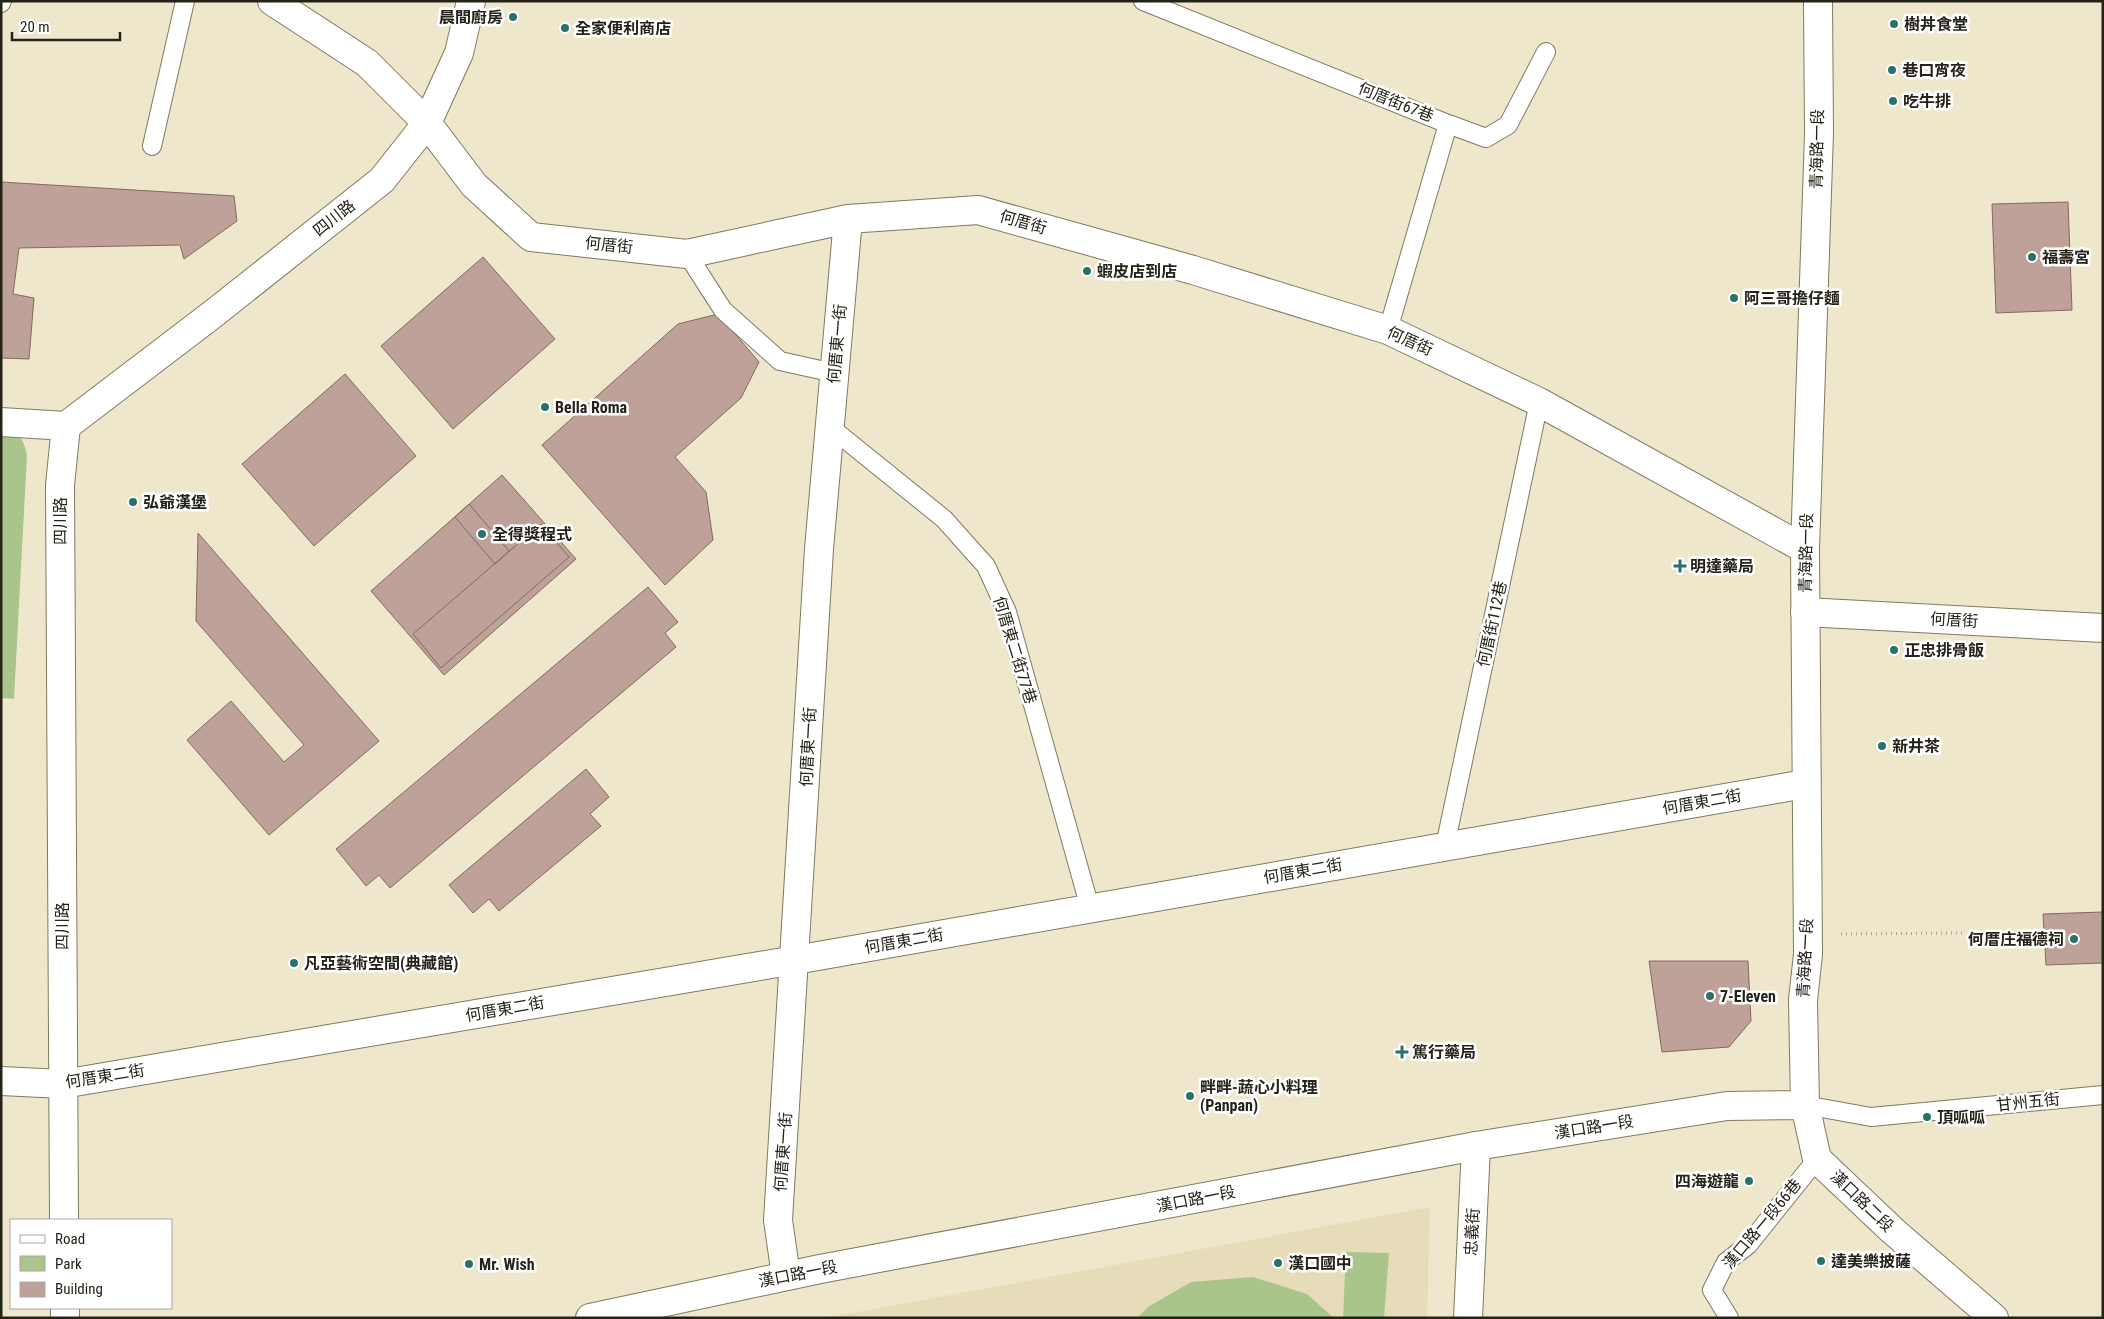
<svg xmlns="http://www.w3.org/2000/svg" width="2104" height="1319" font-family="'Roboto Condensed','Noto Sans TC',sans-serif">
  <rect width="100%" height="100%" fill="#efe7cc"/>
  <path fill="#e6dcb9" d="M1430 1207 1427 1318H825Z"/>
  <path fill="#a9c58b" d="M1 430C19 434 23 436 27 455L14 699 1 698Z
    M1346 1252 1389 1253 1384 1318H1343Z
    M1253 1277 1307 1294 1334 1318H1137L1148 1307 1191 1282Z"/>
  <path fill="#bea198" stroke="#836860" d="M1 182 234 196 237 221 184 259 180 245 19 248 13 294 34 298 29 359 1 358Z
    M2068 202 2072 310 1996 313 1992 204Z
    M483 257 555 339 453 429 381 346Z
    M718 314 759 362 741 398 675 457 706 492 713 540 665 585 542 445 678 324Z
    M345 374 416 456 314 546 242 464Z
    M502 475 576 559 444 675 371 591Z
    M469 504 509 551 495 564 455 517Z
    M541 524 569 557 441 668 413 634Z
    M198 533 379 741 269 835 187 740 231 701 284 762 304 745 196 621Z
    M648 587 678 622 665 633 676 647 390 888 379 875 366 886 336 849Z
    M586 769 609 797 590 814 601 826 499 911 489 899 473 913 449 885Z
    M2103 912V963L2046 965 2043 914Z
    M1649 961H1748L1751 1021 1729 1047 1662 1052Z"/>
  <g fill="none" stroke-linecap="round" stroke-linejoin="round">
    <g stroke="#807961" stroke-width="20">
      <path id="service" d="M1143 1 1448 124 1388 330
        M1 3 2 1
        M1448 124 1486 138 1508 125 1546 52
        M152 146 185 1
        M687 254 723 310 780 361 834 373
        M830 427 944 519 986 566 1007 612 1090 908
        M1445 846 1539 402
        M1805 1105 1871 1117 2103 1095
        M1729 1318 1712 1290 1726 1262 1748 1245 1817 1159"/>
    </g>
    <g stroke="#807961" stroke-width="30">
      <path id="minor" d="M272 1 367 63 427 123 474 185 531 237 687 254 848 219 978 210 1193 270 1388 330 1539 402 1805 549
        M1 422 66 426
        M1805 612 2103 628
        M1 1081 63 1084 795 960 1805 784
        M64 1220 60 485 66 426 213 314 382 180 427 123 459 53 471 1
        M786 1276 778 1220 819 549 848 219
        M65 1308V1318
        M1468 1318 1476 1146"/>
    </g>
    <g stroke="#807961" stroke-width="30">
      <path id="tertiary" d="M1818 1 1819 133 1805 549 1808 954 1803 1000 1805 1105 1817 1159 1893 1231 1994 1318
        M590 1318 820 1269 1476 1146 1727 1106 1805 1105"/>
    </g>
    <path stroke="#aea892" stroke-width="3" stroke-dasharray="1 4" stroke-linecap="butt" d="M1841 934 1965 933"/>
    <use href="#service" stroke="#fff" stroke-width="18"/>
    <use href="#minor" stroke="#fff" stroke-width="28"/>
    <use href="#tertiary" stroke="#fff" stroke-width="28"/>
  </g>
  <g fill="#2a7169" stroke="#fff" stroke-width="2">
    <circle cx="513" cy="17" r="5"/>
    <circle cx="1894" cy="24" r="5"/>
    <circle cx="565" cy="28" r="5"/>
    <circle cx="1892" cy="70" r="5"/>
    <circle cx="1893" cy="101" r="5"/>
    <circle cx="2032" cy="257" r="5"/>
    <circle cx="1087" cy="271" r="5"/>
    <circle cx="1734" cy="298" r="5"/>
    <circle cx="545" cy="407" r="5"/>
    <circle cx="133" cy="502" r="5"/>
    <circle cx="482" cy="534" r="5"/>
    <path d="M1677.5 558.5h5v5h5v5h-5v5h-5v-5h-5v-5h5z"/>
    <circle cx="1894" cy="650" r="5"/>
    <circle cx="1882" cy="746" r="5"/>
    <circle cx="2074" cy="939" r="5"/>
    <circle cx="294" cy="963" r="5"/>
    <circle cx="1710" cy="996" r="5"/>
    <path d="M1399.5 1044.5h5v5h5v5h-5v5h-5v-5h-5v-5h5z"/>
    <circle cx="1190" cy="1096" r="5"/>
    <circle cx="1927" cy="1117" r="5"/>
    <circle cx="1749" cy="1181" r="5"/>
    <circle cx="1821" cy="1261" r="5"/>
    <circle cx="1278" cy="1263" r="5"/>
    <circle cx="469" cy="1264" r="5"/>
  </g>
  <g text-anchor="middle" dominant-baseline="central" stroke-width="5" stroke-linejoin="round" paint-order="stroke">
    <g font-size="16" font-weight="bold" fill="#252218" stroke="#fff" text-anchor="start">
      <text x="503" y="17" text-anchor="end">晨間廚房</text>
      <text x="1904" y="24">樹丼食堂</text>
      <text x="575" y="28">全家便利商店</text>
      <text x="1902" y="70">巷口宵夜</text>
      <text x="1903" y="101">吃牛排</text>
      <text x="2042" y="257">福壽宮</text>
      <text x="1097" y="271">蝦皮店到店</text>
      <text x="1744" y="298">阿三哥擔仔麵</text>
      <text x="555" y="407">Bella Roma</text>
      <text x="143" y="502">弘爺漢堡</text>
      <text x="492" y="534">全得獎程式</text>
      <text x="1690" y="566">明達藥局</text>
      <text x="1904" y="650">正忠排骨飯</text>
      <text x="1892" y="746">新井茶</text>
      <text x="2064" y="939" text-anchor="end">何厝庄福德祠</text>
      <text x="304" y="963">凡亞藝術空間(典藏館)</text>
      <text x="1720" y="996">7-Eleven</text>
      <text x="1412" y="1052">篤行藥局</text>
      <text x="1200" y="1087">畔畔-蔬心小料理<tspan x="1200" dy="18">(Panpan)</tspan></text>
      <text x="1937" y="1117">頂呱呱</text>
      <text x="1739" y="1181" text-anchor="end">四海遊龍</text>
      <text x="1831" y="1261">達美樂披薩</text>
      <text x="1288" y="1263">漢口國中</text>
      <text x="479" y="1264">Mr. Wish</text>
    </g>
    <g font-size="16" fill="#252218" stroke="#fff">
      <text transform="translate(1396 102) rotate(22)">何厝街67巷</text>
      <text transform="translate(1817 149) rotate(-89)">青海路一段</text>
      <text transform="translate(334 218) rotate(-38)">四川路</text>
      <text transform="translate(1023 222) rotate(16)">何厝街</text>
      <text transform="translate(609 245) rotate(6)">何厝街</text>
      <text transform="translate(1410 341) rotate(24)">何厝街</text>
      <text transform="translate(837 344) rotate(-85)">何厝東一街</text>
      <text transform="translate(60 521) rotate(-90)">四川路</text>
      <text transform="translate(1806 553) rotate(-89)">青海路一段</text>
      <text transform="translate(1954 620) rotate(3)">何厝街</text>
      <text transform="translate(1492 624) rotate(-78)">何厝街112巷</text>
      <text transform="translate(1015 650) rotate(73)">何厝東二街77巷</text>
      <text transform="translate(808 747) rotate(-87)">何厝東一街</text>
      <text transform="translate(1702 802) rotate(-10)">何厝東二街</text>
      <text transform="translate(1303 871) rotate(-10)">何厝東二街</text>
      <text transform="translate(62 926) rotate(-90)">四川路</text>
      <text transform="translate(904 941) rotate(-10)">何厝東二街</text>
      <text transform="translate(1805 958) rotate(-87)">青海路一段</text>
      <text transform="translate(505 1009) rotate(-10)">何厝東二街</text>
      <text transform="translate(105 1076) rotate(-9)">何厝東二街</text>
      <text transform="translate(2028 1102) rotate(-6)">甘州五街</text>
      <text transform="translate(1594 1127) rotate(-9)">漢口路一段</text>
      <text transform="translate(783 1152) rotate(-86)">何厝東一街</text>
      <text transform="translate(1196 1199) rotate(-11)">漢口路一段</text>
      <text transform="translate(1862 1201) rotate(44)">漢口路二段</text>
      <text transform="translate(1762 1224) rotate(-50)">漢口路一段66巷</text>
      <text transform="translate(1472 1232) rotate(-87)">忠義街</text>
      <text transform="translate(798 1274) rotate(-11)">漢口路一段</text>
    </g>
  </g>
  <rect width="2104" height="1319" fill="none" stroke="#252218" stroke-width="5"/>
  <rect x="10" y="1219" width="162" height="90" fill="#ffffff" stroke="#a8a7a3"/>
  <rect x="20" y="1235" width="25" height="8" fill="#ffffff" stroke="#a8a7a3"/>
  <text x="55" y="1244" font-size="15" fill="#252218">Road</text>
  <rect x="20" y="1256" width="25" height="15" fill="#a9c58b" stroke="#a8a7a3"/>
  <text x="55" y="1269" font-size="15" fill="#252218">Park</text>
  <rect x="20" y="1282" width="25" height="15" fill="#bea198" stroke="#a8a7a3"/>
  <text x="55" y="1294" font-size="15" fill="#252218">Building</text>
  <path d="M12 32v8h108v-8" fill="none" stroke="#252218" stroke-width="2.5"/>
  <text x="20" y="32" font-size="15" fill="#252218" stroke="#ffffff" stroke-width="4" paint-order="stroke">20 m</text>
</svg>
